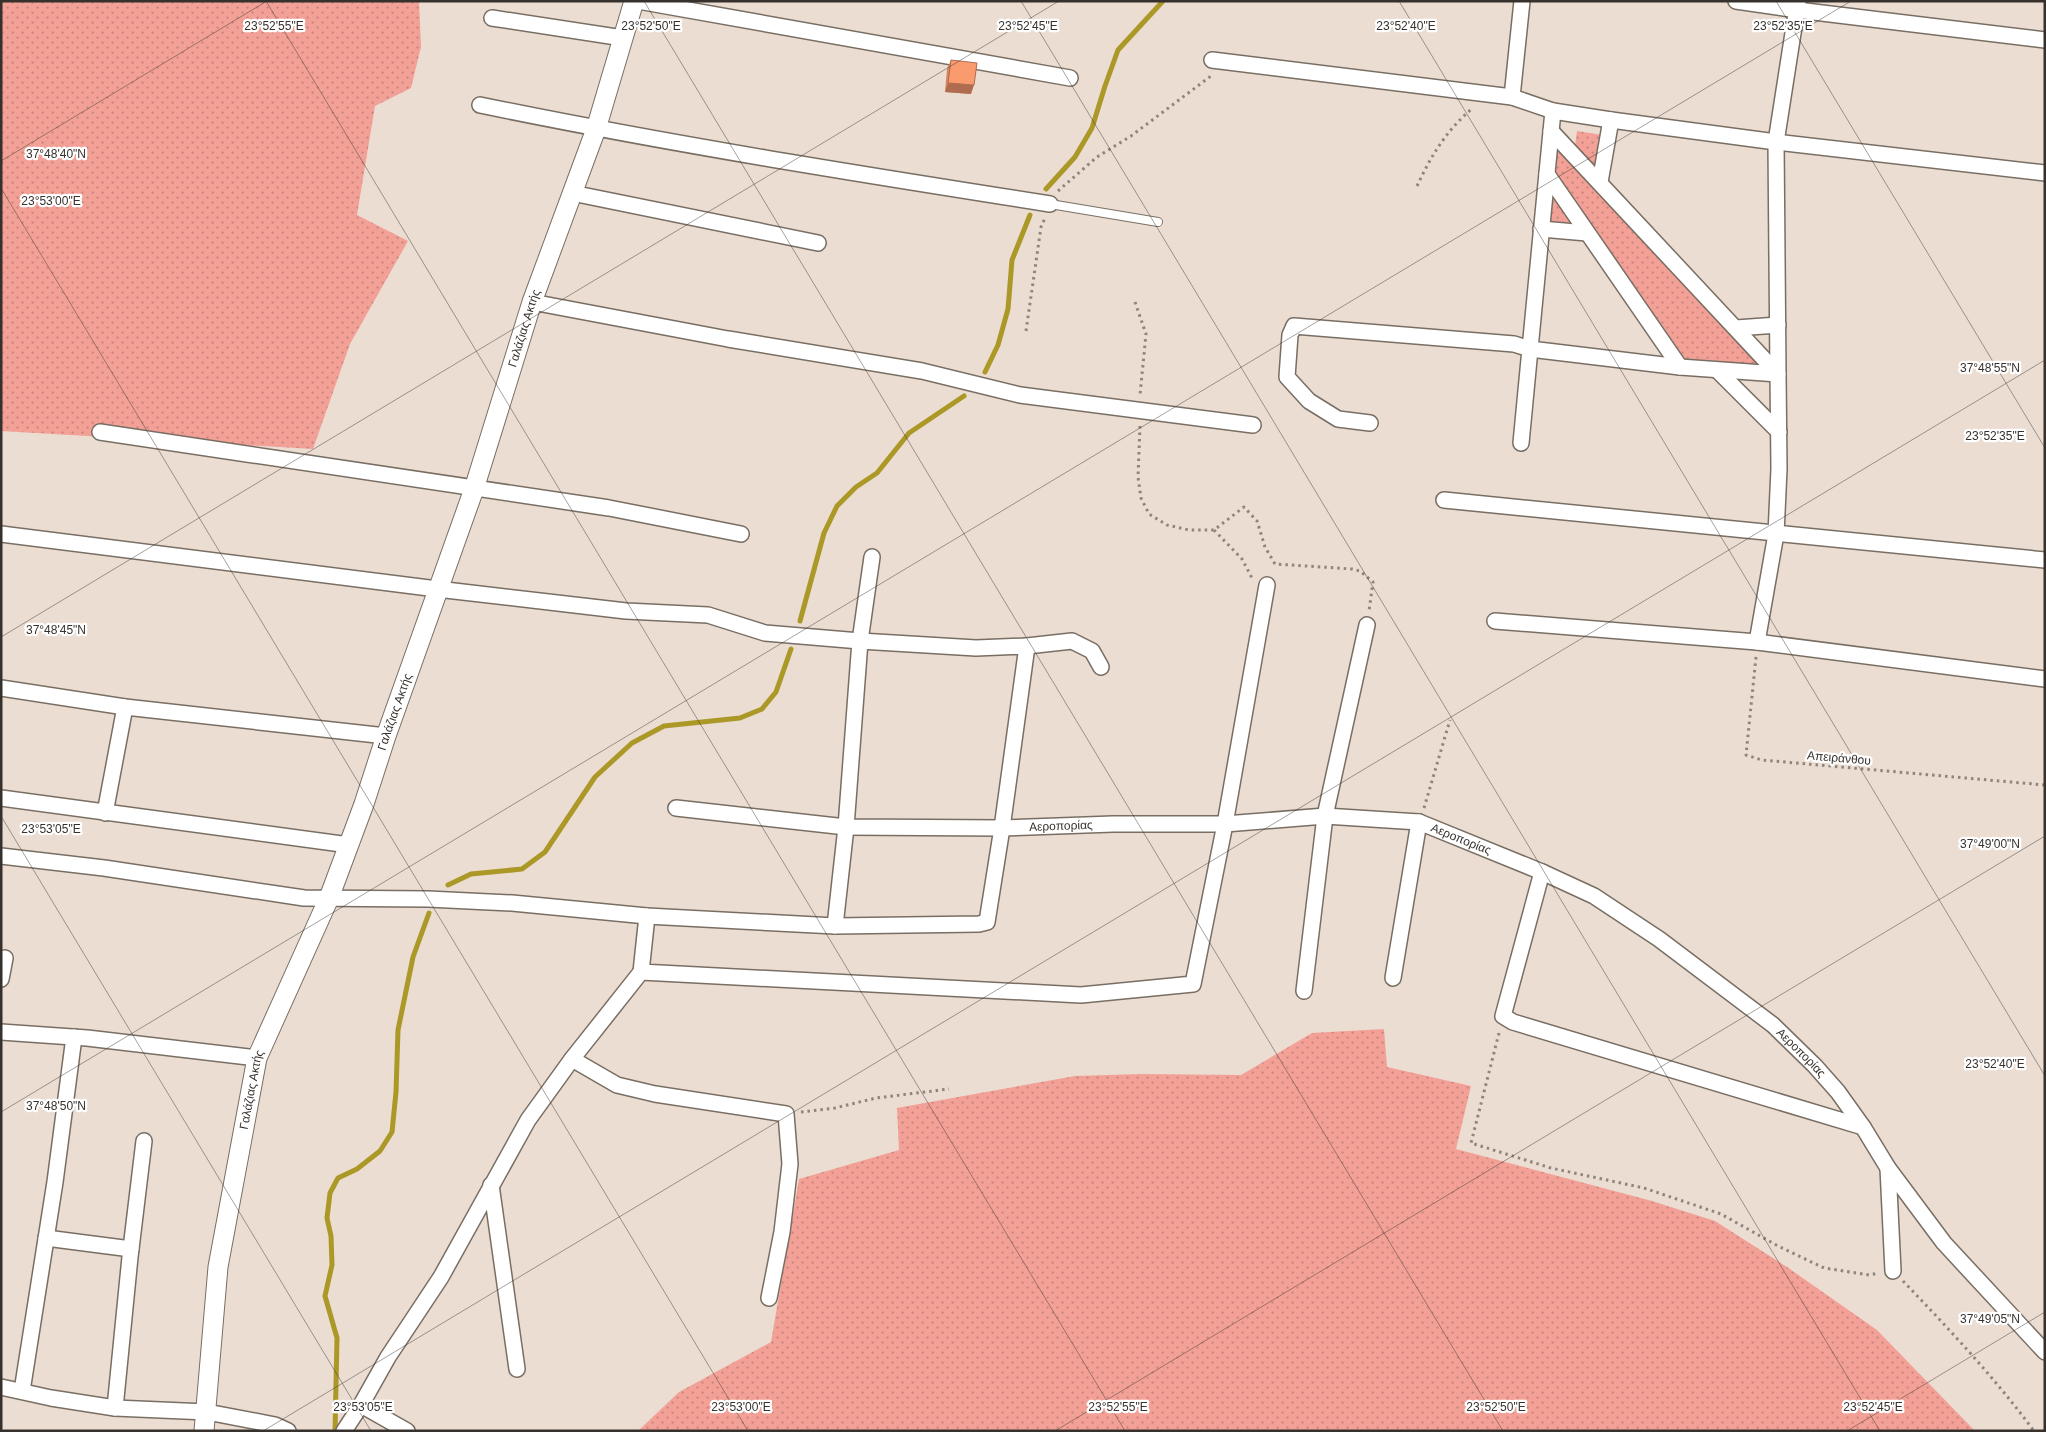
<svg xmlns="http://www.w3.org/2000/svg" width="2046" height="1432" font-family="Helvetica,sans-serif">
  <defs>
    <pattern id="grass-dots" width="8" height="8" patternUnits="userSpaceOnUse" patternTransform="scale(1.25)"><rect width="8" height="8" fill="#f3a197"/><path d="M2 2h.1M6 6h.1" fill="none" stroke="#c6847c" stroke-width="1.8" stroke-linecap="round"/></pattern>
  </defs>
  <rect width="100%" height="100%" fill="#ebddd2"/>
  <path fill="url(#grass-dots)" d="M1 1H419L421 47 411 88 375 106 357 215 408 241 350 344 313 449 1 431Z
    M1577 131 1602 135 1595 169 1575 146Z
    M1557 148 1762 367 1685 359 1555 173Z
    M1552 195 1574 226 1548 223Z
    M1384 1029 1387 1067 1471 1086 1456 1149 1652 1201 1715 1221 1787 1267 1877 1330 1975 1431H638L679 1392 771 1342 799 1179 899 1150 897 1108 1075 1076 1141 1074 1241 1075 1312 1033Z"/>
  <g fill="none" stroke-linecap="round" stroke-linejoin="round">
    <path stroke="#ab9827" stroke-width="5" d="M1046 189 1075 157 1092 128 1105 86 1118 50 1163 1
      M985 372 998 345 1008 309 1012 260 1030 215
      M800 621 824 533 837 506 856 487 877 473 909 433 964 396
      M448 885 471 874 522 869 545 852 595 777 632 743 664 726 740 718 762 709 776 692 791 649
      M335 1431 337 1338 325 1296 332 1265 331 1236 327 1218 330 1193 338 1178 357 1169 380 1151 392 1132 396 1092 398 1030 413 957 429 913"/>
    <g stroke="#796e63" stroke-width="10">
      <path id="service" d="M1050 204 1158 222"/>
    </g>
    <g stroke="#796e63" stroke-width="18">
      <g id="minor">
        <path d="M638 1 1070 78"/>
        <path d="M1522 1 1512 97 1553 111 1611 120 1776 142 2045 173"/>
        <path d="M1736 1 1797 10 2045 40"/>
        <path d="M492 18 623 38"/>
        <path d="M1212 60 1512 97"/>
        <path d="M480 105C669 144 859 174 1050 204"/>
        <path d="M1553 111 1530 349 1680 367 1778 374 1776 142 1798 1"/>
        <path d="M1551 131 1778 374 1779 469 1776 534 1757 642"/>
        <path d="M1547 174 1680 367"/>
        <path d="M1600 182 1611 120"/>
        <path d="M572 193 818 243"/>
        <path d="M1541 229 1587 233"/>
        <path d="M532 302 728 339 922 371 1020 395 1253 425"/>
        <path d="M1736 328 1778 325"/>
        <path d="M1717 370 1779 432"/>
        <path d="M1370 423 1338 419 1309 401 1287 377 1290 335 1294 326 1514 344 1530 349 1521 443"/>
        <path d="M100 432 609 508 741 534"/>
        <path d="M1444 500 2045 560"/>
        <path d="M1 534 437 589 626 611 708 615 765 633 860 641 976 648 1027 646 1002 828 987 922 979 924 835 926"/>
        <path d="M1495 621 1757 642 2045 679"/>
        <path d="M1027 646 1072 641 1092 651 1101 667"/>
        <path d="M1 688 125 707 386 736"/>
        <path d="M1 798 349 845"/>
        <path id="s1" d="M676 808 846 827 1002 828 1113 824H1225L1325 816 1419 822 1542 872 1594 896 1659 939 1773 1025 1815 1066 1838 1092 1863 1127 1888 1168 1944 1243 2045 1352"/>
        <path d="M105 813 125 707"/>
        <path d="M1 856 104 868 304 898 428 899 512 903 647 916 835 926 846 827 860 641 872 557"/>
        <path d="M1542 872 1503 1016 1513 1022 1863 1127"/>
        <path d="M647 916 641 972 1081 995 1193 984 1225 824 1267 585"/>
        <path d="M1393 978 1419 822"/>
        <path d="M1 979 5 958"/>
        <path d="M1304 991 1325 816 1367 625"/>
        <path d="M1 1032 87 1038 257 1058"/>
        <path d="M572 1059 617 1085 655 1094 786 1114 790 1164 782 1232 769 1298"/>
        <path d="M1888 1168 1893 1271"/>
        <path d="M491 1185 517 1369"/>
        <path d="M46 1238 131 1249"/>
        <path d="M1 1387 51 1398 115 1408 207 1412 275 1425 288 1431"/>
        <path d="M22 1391 55 1182 74 1037"/>
        <path d="M361 1405 407 1431"/>
        <path d="M115 1408 130 1257 144 1141"/>
        <path d="M344 1431 361 1405 388 1357 441 1277 528 1120 572 1059 641 972"/>
      </g>
    </g>
    <g stroke="#796e63" stroke-width="21">
      <g id="tertiary">
        <path id="s2" d="M204 1431 218 1267 257 1058 329 898 364 804 386 736 474 489 532 302 596 129 634 1"/>
      </g>
    </g>
    <path stroke="#8f857d" stroke-width="3" stroke-dasharray="2.5 4" stroke-linecap="butt" d="M1417 186C1431 156 1447 129 1473 108
      M1058 191 1097 157 1131 136 1211 76
      M1135 302 1146 334 1140 395
      M1026 331 1041 227 1045 218
      M1140 426 1138 477 1141 498 1149 514 1167 525 1189 530H1214L1244 507 1257 521 1265 547 1275 564 1352 569 1360 571 1373 582 1369 611
      M1214 530 1242 559 1253 580
      M1756 657 1746 755 1762 760 2045 785
      M1424 808 1450 720
      M1499 1033 1471 1143 1551 1168 1644 1188 1721 1214 1778 1246 1824 1268 1869 1275 1879 1273
      M801 1112 835 1108 876 1098 949 1089
      M1903 1281C1949 1329 1994 1377 2034 1431"/>
    <use href="#service" stroke="#fff" stroke-width="8"/>
    <use href="#minor" stroke="#fff" stroke-width="15"/>
    <use href="#tertiary" stroke="#fff" stroke-width="19"/>
  </g>
  <path fill="#d7855f" d="M951 60 971 94 945 92 947 69Z"/>
  <path fill="#af6c4e" d="M948 83 974 85 971 94 945 92Z"/>
  <path fill="#fa9b6f" stroke="#af6c4e" d="M951 60 977 63 974 85 948 83Z"/>
  <path fill="none" stroke="#37312d" stroke-width="1" stroke-opacity="0.45" d="M266 1 1125 1431M644 1 1503 1431M1021 1 1880 1431M1399 1 2045 1076M1776 1 2045 448M1 161 267 1M1 188 748 1431M1 637 1059 1M1 816 371 1431M1 1112 1851 1M263 1431 2045 360M1055 1431 2045 836M1847 1431 2045 1312"/>
  <g text-anchor="middle" dominant-baseline="central" stroke-width="4.5" stroke-linejoin="round" paint-order="stroke">
    <g font-size="12" fill="#37312d" stroke="#fff">
      <text stroke="none"><textPath href="#s2" startOffset="1155">Γαλάζιας Ακτής</textPath></text>
      <text stroke="none"><textPath href="#s2" startOffset="750">Γαλάζιας Ακτής</textPath></text>
      <text transform="translate(1839 758) rotate(5)">Απειράνθου</text>
      <text stroke="none"><textPath href="#s1" startOffset="386">Αεροπορίας</textPath></text>
      <text stroke="none"><textPath href="#s1" startOffset="790">Αεροπορίας</textPath></text>
      <text stroke="none"><textPath href="#s1" startOffset="1195">Αεροπορίας</textPath></text>
      <text stroke="none"><textPath href="#s2" startOffset="345">Γαλάζιας Ακτής</textPath></text>
    </g>
  </g>
  <g font-size="12" text-anchor="middle" fill="#37312d" stroke="#fff" stroke-width="4.5" stroke-linejoin="round" paint-order="stroke">
    <text x="1028" y="30">23°52'45"E</text>
    <text x="1406" y="30">23°52'40"E</text>
    <text x="274" y="30">23°52'55"E</text>
    <text x="651" y="30">23°52'50"E</text>
    <text x="1783" y="30">23°52'35"E</text>
    <text x="56" y="158">37°48'40"N</text>
    <text x="51" y="205">23°53'00"E</text>
    <text x="1990" y="372">37°48'55"N</text>
    <text x="1995" y="440">23°52'35"E</text>
    <text x="56" y="634">37°48'45"N</text>
    <text x="51" y="833">23°53'05"E</text>
    <text x="1990" y="848">37°49'00"N</text>
    <text x="1995" y="1068">23°52'40"E</text>
    <text x="56" y="1110">37°48'50"N</text>
    <text x="1990" y="1323">37°49'05"N</text>
    <text x="363" y="1411">23°53'05"E</text>
    <text x="741" y="1411">23°53'00"E</text>
    <text x="1118" y="1411">23°52'55"E</text>
    <text x="1496" y="1411">23°52'50"E</text>
    <text x="1873" y="1411">23°52'45"E</text>
  </g>
  <rect width="2046" height="1432" fill="none" stroke="#37312d" stroke-width="5"/>
</svg>
